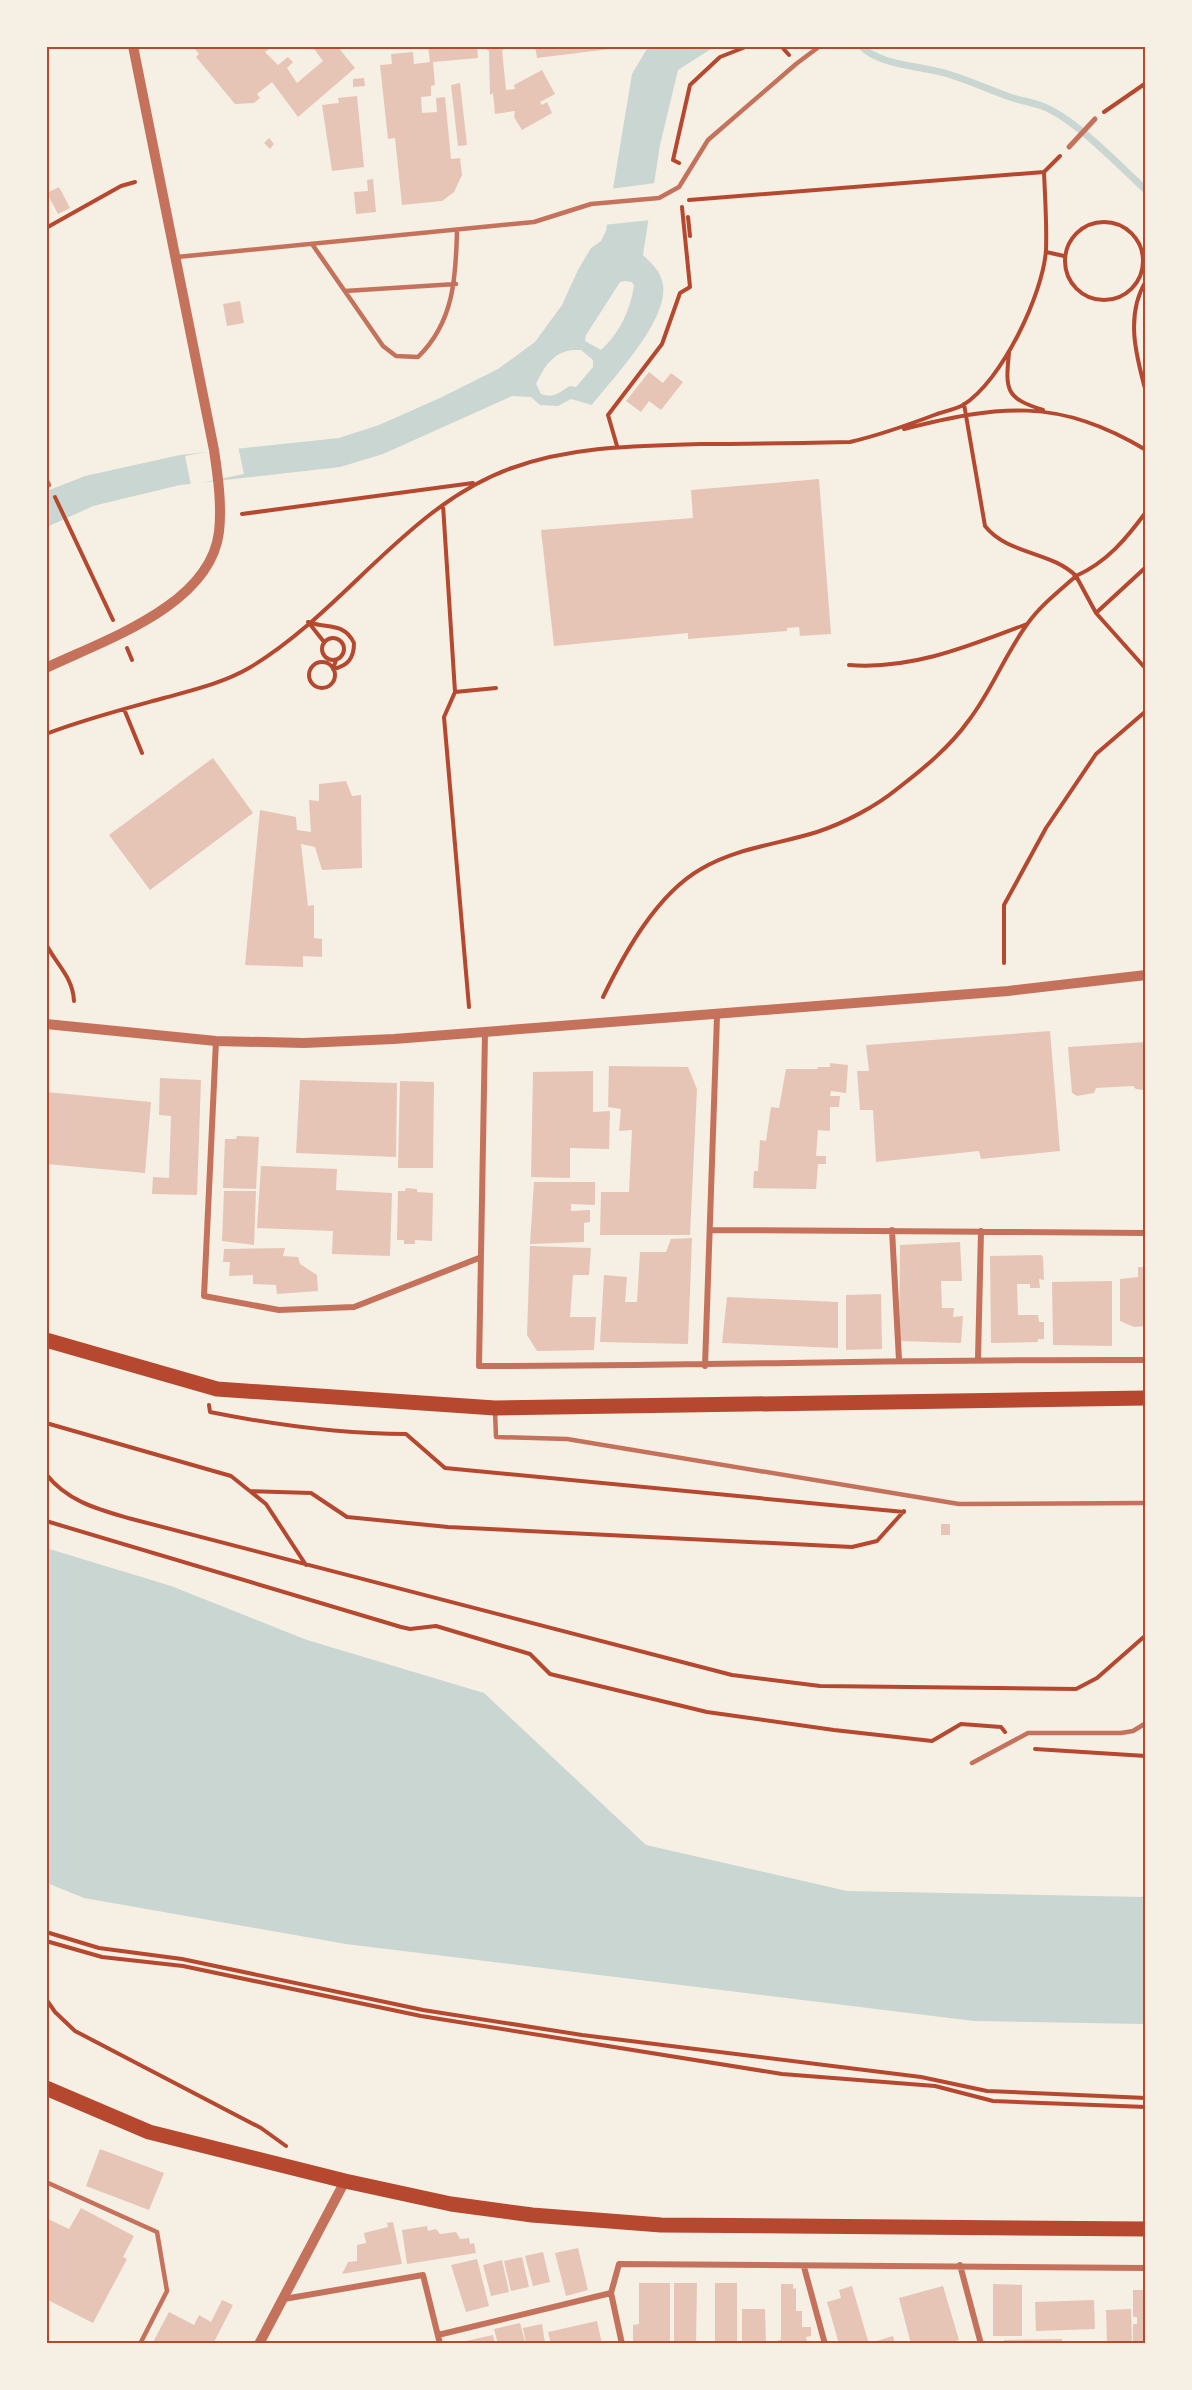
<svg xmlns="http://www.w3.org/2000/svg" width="1192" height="2390" font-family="Overpass,sans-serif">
  <rect width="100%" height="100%" fill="#f6efe4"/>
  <path fill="#c9d6d2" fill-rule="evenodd" d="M648 47H714L678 70 660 145 643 255C652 264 661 271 663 285 668 321 614 377 592 405L571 399 558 406 540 405 531 397 512 396 383 454 340 467 180 485 93 506 47 527V491L85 476 180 455 339 438 379 425 440 398 498 369 535 342 562 305 578 270 591 248 601 241 606 231 632 74ZM625 281 632 282 634 286C630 310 620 333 601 350L585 341 586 335 620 282ZM573 350H581L593 360V367L576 387 570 386C559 392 555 399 541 394L536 384C544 367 553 352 573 350Z
    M46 1548 171 1586 307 1640 484 1693 646 1845 847 1891 1145 1897V2024L974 2021 346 1944 84 1898 47 1883Z"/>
  <path fill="#f6efe4" d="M656 183 651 220 603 225 609 189Z
    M238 446 244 474 191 485 185 456Z"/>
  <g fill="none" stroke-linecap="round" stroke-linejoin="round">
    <path stroke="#c9d6d2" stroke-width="7" d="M861 46C882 67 921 65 951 75 970 81 988 89 1007 96 1018 100 1031 102 1042 106 1076 119 1118 165 1146 190"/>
  </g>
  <path fill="#e6c5b7" d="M197 46H267L269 49 265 52 278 65 288 57 293 62 287 68 297 83 323 61 312 46H337L355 68 298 117 272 82 257 94 260 98 254 103 235 104 196 57 199 54 195 49Z
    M428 46H477L478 58 433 62 435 85 431 86V96L421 97 422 113 437 112 436 98 445 97 451 159 460 158 462 175 454 192 442 201 402 205 395 138 388 139 380 65 392 64 391 54 413 52 414 64 430 62Z
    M482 46H515L502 50 506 90 515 89 514 85 542 70 555 94 540 102 542 105 547 102 552 113 522 130 514 117 515 111 495 114 493 93 490 95 489 51Z
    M535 46H618V48L537 58Z
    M364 78 365 86 353 87V79Z
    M460 83 467 145 458 146 451 85Z
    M357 96 364 167 332 171 322 105 339 103 338 98Z
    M269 138 274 144 270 149 264 143Z
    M373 179 376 212 356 214 354 192 368 191 367 180Z
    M59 187 70 208 58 214 47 193Z
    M240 301 244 323 227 326 223 304Z
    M649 372 663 383 671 373 683 382 661 410 649 401 641 412 626 401Z
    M819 479 831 634 800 636 799 627 787 628V631L688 639V633L554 646 541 530 693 518 691 490Z
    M213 758 253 813 150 890 109 835Z
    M346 781 352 796 361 795 362 868 322 870 315 847 301 844 308 906 314 905V938L322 939V957L303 956V967L245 965 260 810 296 817 297 830 311 832 309 800 319 801V784Z
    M1050 1031 1060 1151 981 1159 979 1151 876 1162 873 1110H860L857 1071H869L866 1045Z
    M1146 1042 1143 1090 1136 1089 1133 1086 1096 1088 1094 1093 1077 1096 1072 1093 1068 1047Z
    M830 1063 848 1065 846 1093 831 1091 830 1096H840L839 1107H830V1131L818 1130 816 1156H826V1164H818L816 1189 753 1188 754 1171H758L760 1140 766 1141 771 1107 779 1108 786 1069H817L818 1067H830Z
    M609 1066 688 1067 697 1089 690 1235H600L601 1192H629L632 1130 619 1131 621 1109 608 1107Z
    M593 1071V1112L610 1111 609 1149 570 1148V1178L531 1177 533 1072Z
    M160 1078 201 1080 197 1195 152 1194 153 1177 169 1178 171 1116 159 1115Z
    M300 1080 397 1083 396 1157 296 1153Z
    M400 1081 434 1082 433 1168H398Z
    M46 1092 151 1102 145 1173 46 1164Z
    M237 1136 259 1137 256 1189 223 1188 225 1139H236Z
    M261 1166 337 1169 336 1190 392 1193 390 1256 332 1254 333 1231 257 1228Z
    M534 1182H595V1205L571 1204V1211L590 1210V1222L584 1223V1242L530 1244Z
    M406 1188 417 1189V1192L433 1193 432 1241 415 1240V1244H404V1240H397L398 1191H405Z
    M224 1191H256L254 1245 222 1241Z
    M692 1238 688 1344 600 1342 604 1275 627 1277 625 1302H637L640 1252H666L671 1239Z
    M960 1242 962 1281H941L942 1308H954L953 1317 963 1316 961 1343 899 1341 900 1245Z
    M530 1246 591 1248 589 1275H573L570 1317H596L594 1350 537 1351 527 1335Z
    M285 1248 283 1256 298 1257 300 1264 317 1275 318 1291 277 1294 276 1285 253 1284V1275L229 1276 230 1262H223L224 1249Z
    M1041 1255 1043 1257 1044 1280 1039 1279 1040 1288H1030V1284H1017L1018 1315H1038L1039 1322H1044V1339H1038V1342L991 1343 990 1256Z
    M1138 1267H1146V1326L1134 1327 1120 1321V1279L1138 1277Z
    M1112 1281V1346L1053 1345 1052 1282Z
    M881 1294 882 1349 846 1350V1295Z
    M727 1297 838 1302V1348L722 1343Z
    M941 1524H950V1535H941Z
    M100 2149 164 2173 149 2210 86 2186Z
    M81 2208 134 2236 123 2257 127 2259 93 2323 46 2299V2218L69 2229Z
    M393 2222 402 2264 342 2274 348 2262 357 2261V2245L366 2243 364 2233 388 2227 387 2223Z
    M427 2226 428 2231 436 2229 440 2234 456 2232 460 2239 469 2238 470 2244 474 2243 476 2253 407 2264 402 2230Z
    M578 2248 588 2290 566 2296 555 2253Z
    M543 2252 550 2282 533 2286 525 2256Z
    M522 2257 529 2287 511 2291 504 2261Z
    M477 2259 489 2306 466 2312 451 2265Z
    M502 2260 509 2292 491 2296 483 2265Z
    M639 2283H670V2344H633V2325L639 2324Z
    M674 2283H697L696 2344H674Z
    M715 2283H737V2344H715Z
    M781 2284H793V2289L796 2288V2311H802V2327H811V2336L806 2337 807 2341 778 2344V2340H781Z
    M993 2284 1022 2285V2336H993Z
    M852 2286 869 2344H839L827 2302 841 2298 839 2290Z
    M943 2286 959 2340 945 2344H911L899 2298Z
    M1133 2290H1146V2344H1133V2324H1137V2317H1133Z
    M222 2300 233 2305 213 2344H152L169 2312 194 2325 199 2315 211 2322Z
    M1094 2300 1095 2329 1036 2331 1035 2302Z
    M742 2309H765L766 2344H742Z
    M1131 2309 1132 2344H1107L1106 2310Z
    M597 2321 602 2344H551L548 2332Z
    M520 2323 525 2342 498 2344 494 2329Z
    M542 2324 545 2343 526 2344 523 2328Z
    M493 2335 495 2344H458L457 2343Z
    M893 2336 895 2344H870V2343Z
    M1062 2339V2344H1005L1004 2340Z"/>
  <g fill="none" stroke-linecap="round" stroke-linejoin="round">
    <path stroke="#b5482f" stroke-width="4" d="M781 46 789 55
      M1104 112 1146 83
      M679 163 673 160 690 85 720 57 748 46
      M689 200 1044 172 1060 156
      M688 217 690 236
      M1065 261a39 39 0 1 1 78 0a39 39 0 1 1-78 0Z
      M46 228 121 186 135 182
      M1046 252 1064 256
      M1146 281C1125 315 1136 356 1146 392
      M1009 353C1005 391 1006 398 1043 410
      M964 404 985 526C1008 555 1051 551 1076 576 1107 562 1126 539 1146 512
      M904 429C998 405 1059 397 1146 450
      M617 446 608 415 662 344 680 293 690 287 682 207
      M55 497 113 620
      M443 505 455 692 444 717 469 1007
      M242 514 473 483
      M1096 613 1146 567
      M308 622C327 629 344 622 354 643 354 658 348 666 333 669L336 660
      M309 623 324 642
      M322 649a11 11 0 1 1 22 0a11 11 0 1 1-22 0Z
      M127 648 132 660
      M309 675a13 13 0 1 1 26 0a13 13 0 1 1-26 0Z
      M849 665C912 670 969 646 1027 624
      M455 692 496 688
      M124 709 142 753
      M46 734C85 719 124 709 164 698 193 690 223 683 249 668 344 612 406 506 512 468 573 446 636 446 700 444 750 444 800 443 850 442 880 435 908 425 937 414 946 411 956 409 963 405 1002 381 1043 294 1046 250 1047 224 1045 198 1044 172
      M46 944C56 964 73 977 74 1001
      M1004 963V905L1046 828 1096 754 1146 711
      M603 997C625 952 657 894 701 869 736 848 779 844 817 832 844 823 875 807 897 789 923 769 950 747 969 720 992 690 1005 654 1028 623 1041 605 1059 591 1076 576L1096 613 1146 669
      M209 1405 210 1412C275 1425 339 1434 406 1434L445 1468 904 1512
      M46 1423 231 1476 266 1504 306 1565
      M46 1474C67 1501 97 1509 128 1518L732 1675 820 1686 1076 1689 1097 1678 1146 1635
      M250 1491 311 1493 347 1517 448 1527 852 1547 877 1541 904 1511
      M46 1521 401 1627 410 1629 436 1626 530 1654 550 1674 707 1712 834 1730 932 1741 961 1724 1001 1727 1005 1732
      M1035 1749 1146 1756
      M46 1932 99 1948 182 1959 423 2010 582 2035 921 2077 987 2091 1146 2098
      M46 1941 102 1957 183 1966 421 2016 782 2074 935 2086 993 2101 1146 2107
      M46 1999 55 2012 75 2031 261 2128 286 2146"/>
    <path stroke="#c5725c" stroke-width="4.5" d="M312 244 383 346 396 356 418 357C454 322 456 277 457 230
      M177 257 534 222 591 204 659 198 679 187 708 140 796 64 820 46
      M345 291 456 284
      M46 479 49 485
      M495 1411 496 1437 567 1439 959 1504 1146 1503
      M972 1763 1028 1733H1121L1133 1731 1146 1723
      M46 2182 157 2232 167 2291 140 2344"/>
    <path stroke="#c5725c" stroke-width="5" d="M1069 147 1095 119"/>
    <path stroke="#c5725c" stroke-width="6" d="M485 1033 479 1366C701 1366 923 1359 1146 1360
      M216 1041 204 1296 279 1310 354 1307 479 1258
      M710 1230 1146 1233
      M892 1230 899 1360
      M978 1359 981 1231
      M705 1366 717 1016
      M960 2265 981 2344
      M804 2267 825 2344
      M284 2299 423 2275 440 2344
      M438 2335 611 2293
      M622 2344 611 2293 619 2264 1146 2268"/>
    <path stroke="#c5725c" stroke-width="10" d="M46 668C104 640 210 606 219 532 222 505 218 477 214 450L133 46
      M46 1024 216 1041 304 1043 394 1039 1008 991 1146 975
      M259 2344 345 2181"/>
    <path stroke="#b5482f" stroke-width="15" d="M46 1340 217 1389 495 1408 1146 1398
      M46 2088 149 2132 345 2181 451 2204 532 2215 661 2225 1146 2229"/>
  </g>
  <rect width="1192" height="2390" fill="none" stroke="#f6efe4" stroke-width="96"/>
  <rect x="48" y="48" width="1096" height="2294" fill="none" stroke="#b5482f" stroke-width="2"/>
</svg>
